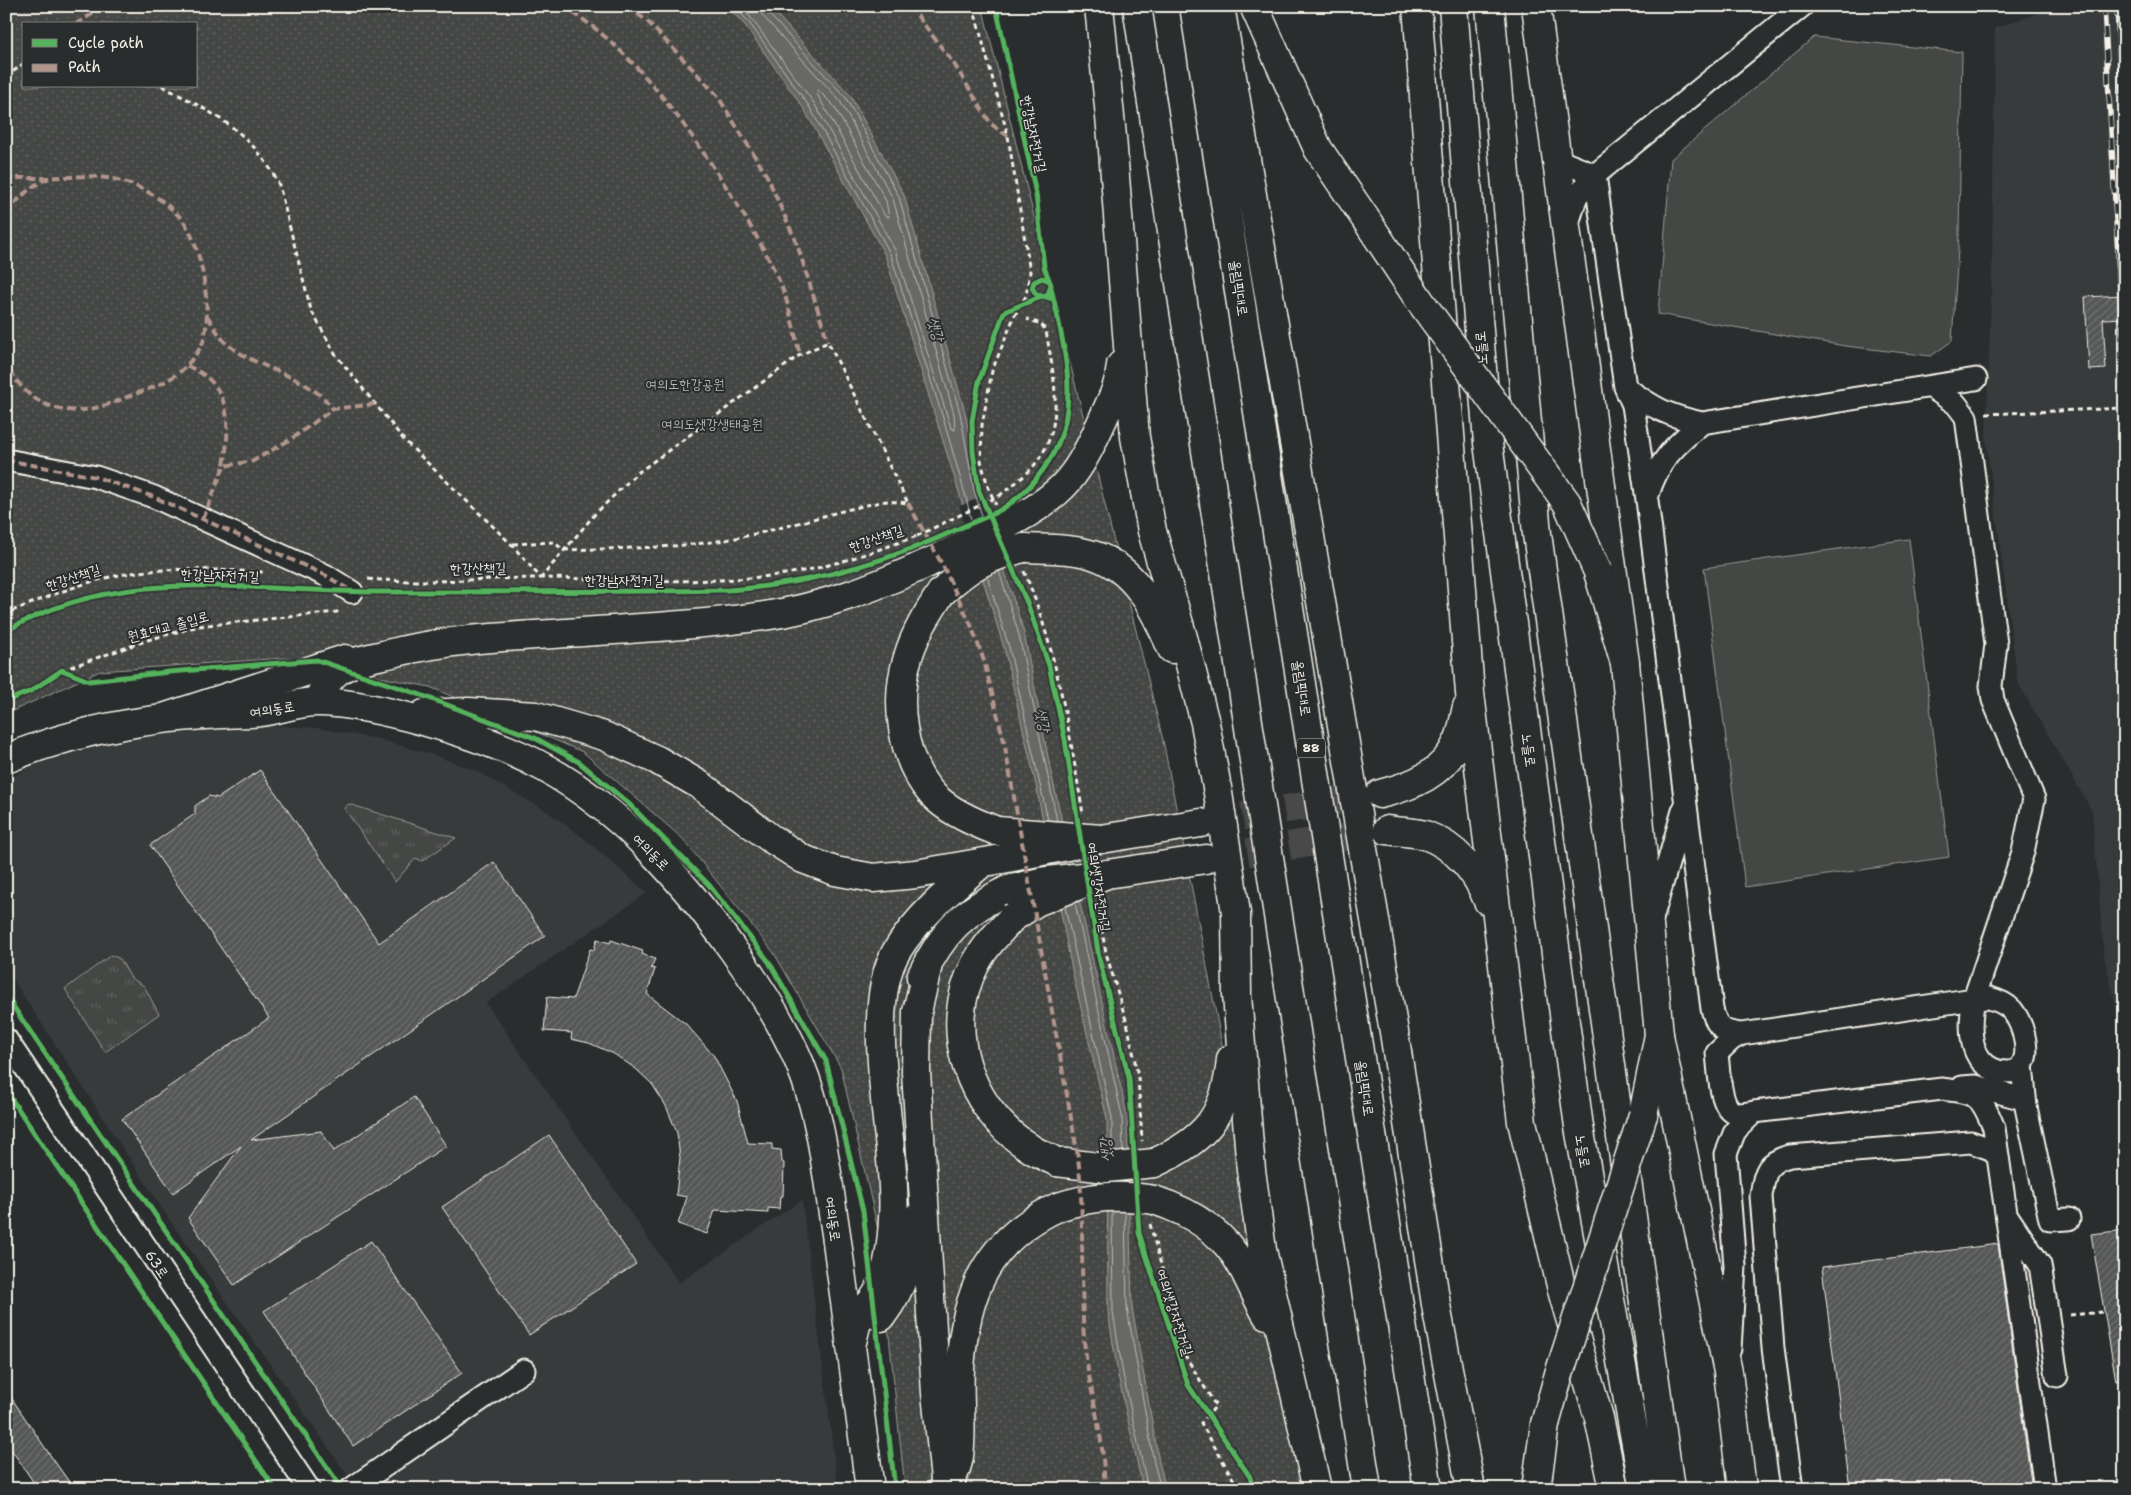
<svg xmlns="http://www.w3.org/2000/svg" width="2131" height="1495" font-family="'Shantell Sans','Poor Story',sans-serif">
  <defs>
    <pattern id="grass-tufts" width="24" height="20" patternUnits="userSpaceOnUse" patternTransform="scale(1.25)"><rect width="24" height="20" fill="#444645"/><path d="M3 7l-1-3M5 7V3M7 7l1-3M15 17l-1-3M17 17v-4M19 17l1-3" fill="none" stroke="#606160"/></pattern>
    <pattern id="park-dots" width="8" height="8" patternUnits="userSpaceOnUse" patternTransform="scale(1.25)"><rect width="8" height="8" fill="#444645"/><path d="M2 2h.1M6 6h.1" fill="none" stroke="#606160" stroke-width="1.8" stroke-linecap="round"/></pattern>
    <pattern id="building-hatch" width="6" height="6" patternUnits="userSpaceOnUse" patternTransform="scale(1.25)"><rect width="6" height="6" fill="#555756"/><path d="M-1 1l2-2M0 6l6-6M5 7l2-2" fill="none" stroke="#6e706e"/></pattern>
  </defs>
  <rect width="100%" height="100%" fill="#2a2d2e"/>
  <filter id="ink" filterUnits="userSpaceOnUse"><feTurbulence type="fractalNoise" baseFrequency=".02" numOctaves="2"/><feDisplacementMap in="SourceGraphic" scale="10" xChannelSelector="R" yChannelSelector="G"/><feConvolveMatrix kernelMatrix="1 2 1 2 8 2 1 2 1" color-interpolation-filters="sRGB"/></filter>
  <g filter="url(#ink)">
    <path fill="#373a3a" d="M2059 6H2125V1042L2104 957 2092 811 2018 683 1986 439 1992 270 1995 28Z
      M279 726 317 728 378 739 434 755 476 771 545 810 584 838 647 893 486 1003 679 1283 802 1200 838 1489H357L169 1219 6 969V781L38 762 75 747 124 736 224 727Z"/>
    <path fill="url(#grass-tufts)" stroke="#9c9c96" d="M349 804 456 838 422 861 416 858 395 882 344 808Z
      M111 955 120 959 131 978 144 986 159 1014 105 1052 65 989Z"/>
    <path fill="url(#park-dots)" stroke="#9c9c96" fill-rule="evenodd" d="M6 6H982L1163 740 1308 1489H905L878 1230 841 1068 774 953 683 839 583 752 430 687 284 658 100 671 6 714ZM24 24H196V86H24Z"/>
    <path fill="#444645" stroke="#9c9c96" d="M1814 37 1962 52 1959 235 1952 341 1931 356 1845 346 1658 314 1671 159Z
      M1909 539 1949 857 1745 887 1704 568Z"/>
    <path fill="#676866" stroke="#9f9f9a" d="M727 6H769L850 95 904 195 965 412 979 489 1024 633 1051 772 1127 1115 1132 1307 1159 1462 1166 1489H1143L1118 1375 1108 1312 1107 1119 1072 970 1036 785 1004 648 964 518 962 502 885 255 804 109 744 24Z"/>
    <path fill="#2a2d2e" d="M983 496 1005 565 980 577 962 519 960 506Z"/>
    <g fill="none" stroke-linecap="round" stroke-linejoin="round">
      <path stroke="#bcbab4" stroke-width="1" d="M734 6 748 21 809 106 890 253 943 418 967 501 972 525
        M742 6 814 103 895 250 951 428 955 430 954 414 893 199 840 101 762 15 760 6
        M766 6 767 12 846 98 899 197 960 413 974 490 983 519
        M818 90 834 106 886 201 889 217 885 216 817 94Z
        M999 571 1019 635 1057 821
        M987 576 1009 647 1048 820
        M1075 903 1122 1116 1123 1151
        M1065 907 1112 1118V1152
        M1112 1212 1113 1312 1123 1374 1148 1489
        M1125 1212 1127 1308 1154 1463 1161 1489"/>
    </g>
    <path fill="url(#building-hatch)" stroke="#f4f1e8" d="M2125 295V318L2103 319 2106 369 2089 370 2085 297Z
      M260 770 379 943 494 862 545 936 251 1140 321 1131 334 1151 414 1097 446 1146 234 1285 188 1218 241 1146 173 1193 122 1119 269 1018 150 845 195 814V806L209 796 218 798Z
      M597 939 610 943 611 940 643 951 642 954 655 959 651 968 655 969 647 994 686 1024 714 1056 737 1101 748 1143 772 1144V1149L781 1150 782 1162 784 1163 783 1196H780L779 1209 768 1208V1213L715 1210 707 1234 678 1224 687 1197 676 1195 680 1158 677 1133 666 1106 652 1084 636 1069 614 1054 589 1043 571 1039 572 1033 544 1031 547 997 573 999 590 949 594 950Z
      M549 1135 636 1264 529 1335 442 1207Z
      M2125 1230V1380L2116 1381 2091 1234Z
      M371 1241 462 1373 353 1446 264 1311Z
      M1998 1244 2032 1489H1850L1822 1267Z
      M6 1390 48 1452 74 1489H38L24 1468 6 1442Z"/>
    <g fill="none" stroke-linecap="round" stroke-linejoin="round">
      <path stroke="#484a4a" stroke-width="28" stroke-dasharray="28 14" stroke-linecap="butt" d="M1201 823 1378 794
        M1206 859 1384 831"/>
      <g stroke="#f4f1e8" stroke-width="25">
        <path id="minor" d="M1555 159 1595 175
          M1595 175 1625 387 1633 405 1647 500 1712 1009C1717 1029 1723 1032 1742 1034L1974 999 2023 852 2034 799 1993 700 1991 686 1996 644 1966 417 1956 404 1931 387
          M1567 227 1576 198 1595 175 1802 6
          M1625 387C1653 408 1668 416 1702 423L1976 379
          M6 460 96 477 154 497 325 575 352 592
          M1648 495C1658 461 1675 445 1702 423
          M1652 919 1683 811
          M1989 998C1997 1000 2006 1004 2012 1010 2023 1024 2034 1058 2017 1070 2011 1073 2004 1072 1998 1071 1967 1062 1969 1025 1974 999Z
          M1742 1034 1732 1039 1717 1053C1719 1069 1719 1106 1734 1113 1740 1115 1748 1113 1754 1112
          M6 1039 309 1489
          M2022 1065 2026 1107 2050 1220 2069 1219
          M1962 1087 1975 1086 2020 1098
          M2008 1217 2040 1265 2057 1376
          M1730 1349 1735 1266 1726 1154 1735 1131 1754 1112 1942 1089C1978 1094 1980 1094 1994 1128L2045 1489
          M351 1489 524 1370
          M1792 1489 1773 1348 1761 1196C1765 1173 1765 1162 1790 1156L1971 1142 1993 1150 1998 1158"/>
      </g>
      <g stroke="#f4f1e8" stroke-width="31">
        <path id="major" d="M1417 6 1470 693 1522 1122 1563 1294 1599 1418 1614 1489
          M1453 6 1488 443 1579 1127 1644 1489
          M1490 6 1537 534 1670 1489
          M1536 6 1625 663 1659 1035 1728 1372 1742 1489
          M424 714 468 712 536 716 604 736 657 760 700 785 770 838 803 859 835 871 873 878 916 874 1002 859
          M6 759C85 726 166 715 250 713 273 713 296 701 319 702 343 702 384 711 408 717 454 729 503 745 545 768 622 811 682 879 733 950 759 986 783 1023 800 1064 822 1117 827 1177 836 1234 848 1319 859 1404 870 1489
          M1380 794C1412 786 1444 774 1458 741 1463 731 1464 718 1467 707
          M1387 830C1399 832 1414 832 1425 835 1456 846 1477 872 1488 901
          M1101 839 1201 823
          M1107 874 1206 859
          M929 960 917 1012 916 1072 936 1393 946 1489
          M921 977C942 932 964 911 1008 890
          M881 1317C906 1283 910 1262 912 1220
          M852 1342C854 1335 855 1327 858 1320 863 1310 876 1299 881 1286 889 1266 892 1240 893 1219 898 1147 861 1013 896 952 918 916 950 890 982 863"/>
      </g>
      <g stroke="#f4f1e8" stroke-width="31">
        <path id="highway" d="M1099 6 1112 137 1135 437 1152 531 1184 641 1205 723 1218 793 1236 913 1237 995 1251 1170 1262 1250 1317 1489
          M1137 6 1367 1489
          M1194 6 1428 1489
          M1220 6 1394 1032 1437 1311 1471 1489
          M1254 6 1318 149 1365 218
          M1012 522C1066 493 1078 474 1103 419 1112 398 1119 388 1121 365
          M1024 548C1046 549 1072 548 1093 555 1137 569 1155 611 1172 649
          M1598 572 1625 663
          M941 593C928 613 915 633 908 657 894 700 901 759 932 794 949 812 975 823 997 831
          M318 701C323 689 327 679 338 671 353 660 375 657 392 653 445 640 499 637 553 634 623 629 694 626 764 616 822 608 875 587 928 563
          M163 718 345 659
          M1012 918C999 932 984 947 975 965 941 1028 969 1108 1027 1146 1036 1153 1047 1157 1057 1162
          M1643 1115 1659 1035
          M1154 1163C1205 1140 1226 1116 1231 1059
          M1154 1200C1191 1212 1223 1231 1242 1266 1251 1282 1257 1299 1267 1315
          M948 1489C951 1479 958 1467 959 1456 963 1428 958 1398 960 1369 965 1293 986 1240 1058 1207
          M1536 1489 1545 1424"/>
      </g>
      <path stroke="#f4f1e8" stroke-width="3" stroke-dasharray="5 4" stroke-linecap="butt" d="M973 6 1008 136 1030 272 1026 296 1014 317 992 371 982 425 981 461 988 487 996 505
        M6 77 24 63
        M162 86C211 112 254 132 279 185L311 310 336 355 404 440 511 544 541 578 595 514 636 474 800 355 828 342 908 503 886 501C839 510 793 526 746 536 686 549 624 548 563 550L554 542 511 544
        M1986 414 2125 408
        M999 496C1009 488 1020 480 1029 471 1068 431 1054 379 1046 331L1041 324 1027 319
        M1024 571C1057 649 1069 731 1083 814
        M368 579C426 584 485 578 543 578 630 579 722 587 808 570 845 562 881 549 917 536
        M12 611C42 599 71 587 102 579 155 565 210 570 265 572
        M62 670 151 639 199 626 337 612 340 608
        M1097 902 1106 953 1128 1027 1138 1076 1142 1141
        M1150 1224 1186 1357 1216 1406 1201 1423 1239 1489
        M2070 1315 2103 1312"/>
      <use href="#minor" stroke="#2a2d2e" stroke-width="21"/>
      <use href="#major" stroke="#2a2d2e" stroke-width="28"/>
      <use href="#highway" stroke="#2a2d2e" stroke-width="28"/>
      <g stroke="#f4f1e8" stroke-width="5.5">
        <path id="rail" d="M2104 6 2125 380
          M2117 6 2125 161"/>
      </g>
      <use href="#rail" stroke="#2a2d2e" stroke-width="4" stroke-dasharray="11" stroke-linecap="butt"/>
      <g stroke="#f4f1e8" stroke-width="31" stroke-linecap="butt">
        <path id="major-bridge" d="M1002 859 1087 842
          M1008 890 1040 882 1090 876"/>
      </g>
      <g stroke="#f4f1e8" stroke-width="31" stroke-linecap="butt">
        <path id="highway-bridge" d="M1365 218 1420 301 1567 503 1598 572
          M928 563 1012 522
          M941 593C970 566 986 557 1024 548
          M997 831 1101 839
          M1012 918 1036 902 1107 874
          M1057 1162 1106 1168 1154 1163
          M1058 1207C1091 1196 1120 1194 1154 1200
          M1545 1424 1559 1374 1643 1115"/>
      </g>
      <path stroke="#f4f1e8" stroke-width="3" stroke-dasharray="5 4" stroke-linecap="butt" d="M917 536 999 496"/>
      <use href="#major-bridge" stroke="#2a2d2e" stroke-width="28"/>
      <use href="#highway-bridge" stroke="#2a2d2e" stroke-width="28"/>
      <path stroke="#b2968c" stroke-width="4" stroke-dasharray="8 4" stroke-linecap="butt" d="M562 6C629 44 684 122 725 185 745 217 766 250 781 285 790 307 794 332 800 355
        M628 6 648 22 717 95 767 176 797 244 828 342
        M910 6 954 64 991 124 1008 136
        M76 24 105 6
        M6 175 11 178H50
        M6 213C18 200 32 183 50 178 56 177 63 177 69 177 111 173 149 185 179 216 202 240 213 312 203 342 200 350 193 358 188 364 172 383 144 390 122 399 89 413 58 417 29 394 21 387 14 377 6 368
        M208 317C213 325 219 336 226 343 258 371 307 373 333 409
        M187 366C233 384 230 425 224 466
        M6 460 96 477 154 497 325 575 348 589
        M908 503 943 566 971 625 984 661 1004 741 1078 1157C1085 1218 1080 1278 1084 1339 1088 1389 1106 1438 1104 1489
        M203 519 224 466 253 461 291 439 333 409 375 404"/>
      <g stroke="#2a2d2e" stroke-width="8">
        <path id="cycleway" d="M996 6 1036 194 1044 267 1051 285 1048 294 1043 296 1037 295 1032 288 1034 282 1042 278 1047 280
          M1053 299 1043 296 1004 312 979 381 972 421 973 452 979 491 1028 605 1049 666 1065 740 1099 958 1129 1078 1139 1233 1188 1385 1250 1477 1253 1489
          M6 631C122 564 243 591 369 592 489 592 609 592 729 590 811 584 886 563 960 528 975 521 992 516 1005 507 1027 493 1047 468 1058 444 1079 397 1062 336 1051 288
          M6 701 31 691 62 670 89 681 169 672 317 660 418 694 535 738 579 762 630 805 709 885 769 962 826 1061 863 1211 895 1489
          M6 996 342 1489
          M6 1091 275 1489"/>
      </g>
      <use href="#cycleway" stroke="#56b35d" stroke-width="5"/>
    </g>
  </g>
  <g text-anchor="middle" dominant-baseline="central" stroke-width="4" stroke-linejoin="round" paint-order="stroke">
    <rect fill="#2a2d2e" stroke="#b7b6b0" stroke-width="1" x="1297" y="738.5" width="28" height="19" rx="4"/>
    <g font-size="12" font-weight="bold" fill="#f4f1e8">
      <text x="1311" y="748">88</text>
    </g>
    <g font-size="14" fill="#f4f1e8" stroke="#2a2d2e">
      <text transform="translate(1034 134) rotate(78)">한강남자전거길</text>
      <text transform="translate(1239 288) rotate(81)">올림픽대로</text>
      <text transform="translate(1481 348) rotate(-95)">노들로</text>
      <text transform="translate(876 538) rotate(-19)">한강산책길</text>
      <text transform="translate(478 568) rotate(-1)">한강산책길</text>
      <text transform="translate(220 575) rotate(2)">한강남자전거길</text>
      <text transform="translate(73 577) rotate(-18)">한강산책길</text>
      <text x="624" y="580">한강남자전거길</text>
      <text transform="translate(168 626) rotate(-15)">원효대교 출입로</text>
      <text transform="translate(1302 688) rotate(81)">올림픽대로</text>
      <text transform="translate(272 709) rotate(-9)">여의동로</text>
      <text transform="translate(1529 750) rotate(82)">노들로</text>
      <text transform="translate(651 852) rotate(45)">여의동로</text>
      <text transform="translate(1099 887) rotate(81)">여의샛강자전거길</text>
      <text transform="translate(1365 1088) rotate(81)">올림픽대로</text>
      <text transform="translate(1583 1151) rotate(80)">노들로</text>
      <text transform="translate(833 1219) rotate(82)">여의동로</text>
      <text transform="translate(157 1264) rotate(56)">63로</text>
      <text transform="translate(1175 1312) rotate(72)">여의샛강자전거길</text>
    </g>
    <g font-size="14" fill="#b6b5af" stroke="#2a2d2e">
      <text x="685" y="384">여의도한강공원</text>
      <text x="712" y="424">여의도샛강생태공원</text>
    </g>
    <g font-size="15" font-style="italic" fill="#b5b3ae" stroke="#2a2d2e">
      <text transform="translate(936 329) rotate(74)">샛강</text>
      <text transform="translate(1043 720) rotate(78)">샛강</text>
      <text transform="translate(1106 1150) rotate(-96)">샛강</text>
    </g>
  </g>
  <rect width="2131" height="1495" fill="none" stroke="#2a2d2e" stroke-width="25"/>
  <rect x="12" y="12" width="2106" height="1470" fill="none" stroke="#f4f1e8" stroke-width="2" filter="url(#ink)"/>
  <rect x="22" y="22" width="175" height="65" fill="#2a2d2e" stroke="#7b7b78"/>
  <rect x="32" y="39" width="25" height="8" fill="#56b35d" stroke="#7b7b78"/>
  <text x="68" y="48" font-size="15" fill="#f4f1e8">Cycle path</text>
  <rect x="32" y="64" width="25" height="8" fill="#b2968c" stroke="#7b7b78"/>
  <text x="68" y="72" font-size="15" fill="#f4f1e8">Path</text>
</svg>
